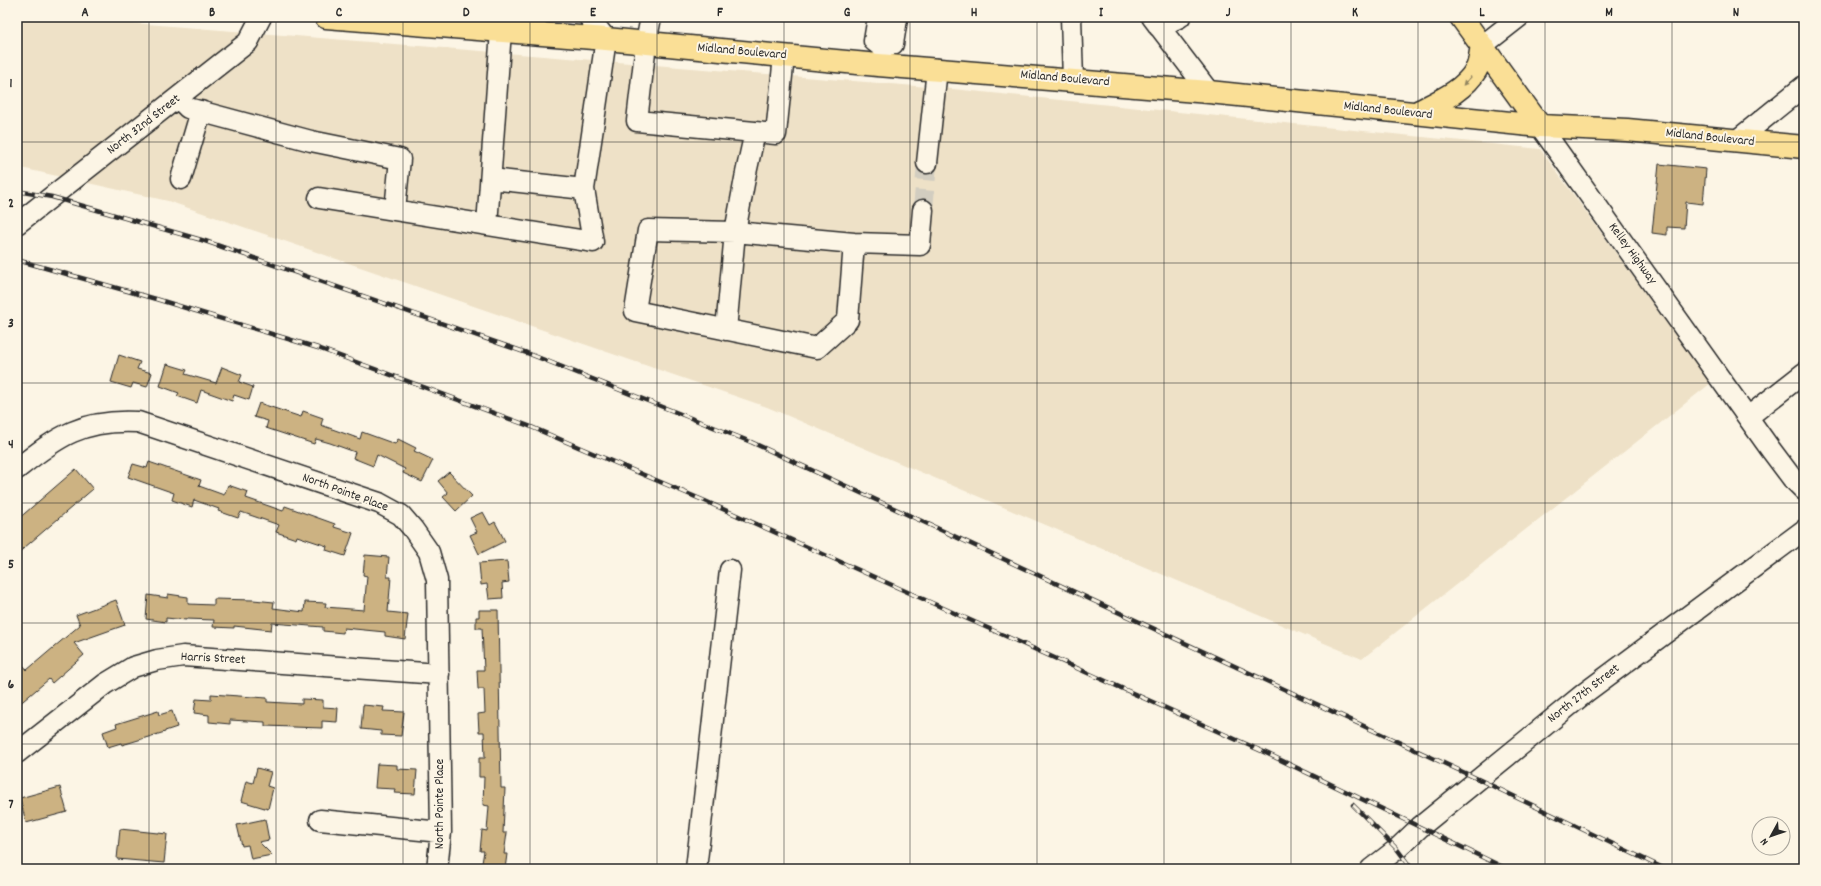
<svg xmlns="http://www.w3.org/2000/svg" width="1821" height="886" font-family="Dekko,sans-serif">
  <rect width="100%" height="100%" fill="#fcf5e5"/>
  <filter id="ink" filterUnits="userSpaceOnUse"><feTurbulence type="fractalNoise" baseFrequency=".025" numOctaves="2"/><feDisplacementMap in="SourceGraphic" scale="8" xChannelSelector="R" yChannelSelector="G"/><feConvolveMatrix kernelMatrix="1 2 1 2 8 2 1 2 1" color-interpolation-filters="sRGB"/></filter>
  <g filter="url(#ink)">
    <path fill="#eee1c7" d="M17 17H60L953 89 1540 149 1711 383 1362 659 767 407 168 201 17 167Z"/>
    <path fill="#ccb282" stroke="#2b2b2b" d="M1659 164 1706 169 1703 204 1686 202 1684 228 1667 227V235L1652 233Z
      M119 355 140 362 137 369 152 373 147 387 133 383 131 388 111 382Z
      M167 364 187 370 185 374 216 383 222 367 242 375 239 382 253 387 249 400 234 395 232 401 201 390 197 403 177 396 179 393 160 386Z
      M259 403 301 417 303 411 323 418 321 425 360 439 362 432 395 444 398 439 416 448 414 451 433 460 422 482 403 473 405 469 377 455 373 466 353 458 355 452 330 443 316 439 314 444 266 428 268 421 254 417Z
      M149 462 201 480 199 486 224 495 228 485 248 492 246 498 283 511 285 506 335 524 334 527 353 533 345 556 326 550 327 546 297 536 296 539 276 532 279 525 241 512 238 518 218 511 219 509 194 500 192 507 172 500 174 493 128 477 133 464 147 468Z
      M76 469 93 489 17 554V520Z
      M449 472 472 496 456 511 443 497 448 493 438 481Z
      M483 512 490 525 495 522 505 541 479 554 470 535 477 532 470 518Z
      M365 555 389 557 387 577H391L388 612 408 614 405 639 385 636V632L344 628 343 633 323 631V627L272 623 271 630 234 626V628L213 627 214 620 186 619V620L166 618V622L146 619 148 595 168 598V594L188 597V604L214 605V599L253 600 274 602 273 608 304 612 305 602 326 603 325 607 364 610 367 576 363 575Z
      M507 561 509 582 502 583 503 598 489 599 487 584 481 585 479 563Z
      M116 600 125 625 74 643 84 655 52 683 49 679 17 706V672L24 666 27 670 80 625 76 615Z
      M479 610H498L501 788H505L503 833H507L504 854H507L505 869H481L484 851H480L482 830 487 831 489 806 483 805 484 777H479V758H485L484 732H479L478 714 485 713 484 689H478L477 670H484L482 628H476V617H479Z
      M211 694 267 698V702L302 704V699L323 700V707L338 708 337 722 322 721V728L265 726V722L230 720V724L209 722V715L194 713 196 699 211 700Z
      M363 705 384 707 383 711 404 712 401 736 381 735V731L361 729Z
      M158 711 159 715 172 711 177 727 165 731V732L122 745 121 743 108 747 103 732 117 727 116 724Z
      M377 764 397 765V769L417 770 415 794 394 793 395 789 375 788Z
      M257 768 271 772 267 786 273 788 268 809 241 801 246 781 253 783Z
      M60 787 67 812 26 823 20 798Z
      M265 819 269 840 259 842 272 855 251 859 248 845 242 846 237 825Z
      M120 829 167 834 164 863 117 859Z"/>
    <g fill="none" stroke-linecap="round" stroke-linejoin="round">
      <path stroke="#d2cdc0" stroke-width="20" stroke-dasharray="20 10" stroke-linecap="butt" d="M923 210 927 163"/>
      <g stroke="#2b2b2b" stroke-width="23">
        <path id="minor" d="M651 17 646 43 637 121 776 134 784 56
          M878 17 874 41 883 48
          M1071 17 1073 80
          M1152 17 1209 92
          M1159 27 1180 17
          M1482 46 1519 17
          M883 48 893 44 897 19 893 17
          M178 98 188 108 311 141 400 159 395 210
          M1540 126 1771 450 1792 478 1804 490
          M755 132 746 173 735 232 854 243 920 245 923 210
          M1736 141 1804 86
          M927 163 937 69
          M181 179 201 111
          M491 179 584 189
          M319 198 593 242 584 189 606 39 589 17
          M17 224 248 42 261 17
          M487 225 501 31
          M726 330 735 232 648 230 635 311 817 348 848 320 854 243
          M1748 417 1804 373
          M17 469C58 436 83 419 138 422L379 503 401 515 413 529 429 552 437 580 441 832 437 869
          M17 753 105 684 133 667 157 660 183 656 439 674
          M320 820 441 832
          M696 869 730 570
          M1371 869 1397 849 1420 827 1586 692 1804 530"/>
      </g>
      <g stroke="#2b2b2b" stroke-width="25">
        <path id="major" d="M326 17 606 39 878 65 1209 92 1540 126 1627 130 1804 147
          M1461 17 1540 126
          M1416 113C1437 102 1463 92 1476 70 1480 64 1480 54 1482 46"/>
      </g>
      <use href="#minor" stroke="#fcf5e5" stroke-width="20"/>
      <use href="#major" stroke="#fadf96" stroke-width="22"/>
      <g stroke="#2b2b2b" stroke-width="4.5">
        <path id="rail" d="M17 191 52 197 205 241 527 353 751 442 1478 779 1665 869
          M17 260 156 299 318 348 529 426 705 501 1266 753 1507 869
          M1353 805 1397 849 1412 869"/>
      </g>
      <use href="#rail" stroke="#fcf5e5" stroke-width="3" stroke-dasharray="9" stroke-linecap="butt"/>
    </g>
    <defs><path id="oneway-solid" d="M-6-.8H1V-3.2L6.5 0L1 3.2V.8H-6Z"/></defs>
    <use fill="#928560" href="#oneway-solid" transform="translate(1467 81) rotate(133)"/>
  </g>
  <path fill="none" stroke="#2b2b2b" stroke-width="1" stroke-opacity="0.55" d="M149 17V869M276 17V869M403 17V869M530 17V869M657 17V869M784 17V869M910 17V869M1037 17V869M1164 17V869M1291 17V869M1418 17V869M1545 17V869M1672 17V869M17 142H1804M17 263H1804M17 383H1804M17 503H1804M17 623H1804M17 744H1804"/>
  <g text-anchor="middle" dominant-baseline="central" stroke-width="4" stroke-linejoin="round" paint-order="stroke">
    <g font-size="13" fill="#2b2b2b" stroke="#fcf5e5">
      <text transform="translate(742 52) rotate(5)">Midland Boulevard</text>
      <text transform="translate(1065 79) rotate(5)">Midland Boulevard</text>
      <text transform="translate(1388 111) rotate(6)">Midland Boulevard</text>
      <text transform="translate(144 125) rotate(-38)">North 32nd Street</text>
      <text transform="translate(1710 138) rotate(6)">Midland Boulevard</text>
      <text transform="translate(1632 254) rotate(54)">Kelley Highway</text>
      <text transform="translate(345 493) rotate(20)">North Pointe Place</text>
      <text transform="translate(213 659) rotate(3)">Harris Street</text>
      <text transform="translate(1584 694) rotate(-38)">North 27th Street</text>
      <text transform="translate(440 804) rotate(-90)">North Pointe Place</text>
    </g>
  </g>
  <rect width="1821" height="886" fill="none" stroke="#fcf5e5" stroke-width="44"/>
  <g transform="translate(1771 836) rotate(230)"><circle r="19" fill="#fcf5e5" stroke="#a8a49b"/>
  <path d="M0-3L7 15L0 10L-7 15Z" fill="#2b2b2b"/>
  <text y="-6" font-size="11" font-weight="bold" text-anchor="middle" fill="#2b2b2b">N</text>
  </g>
  <rect x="22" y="22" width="1777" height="842" fill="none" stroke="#2b2b2b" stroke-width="1.5"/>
  <g font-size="13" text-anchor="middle" font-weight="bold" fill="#2b2b2b">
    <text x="85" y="16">A</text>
    <text x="212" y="16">B</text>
    <text x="339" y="16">C</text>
    <text x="466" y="16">D</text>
    <text x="593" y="16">E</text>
    <text x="720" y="16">F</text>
    <text x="847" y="16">G</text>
    <text x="974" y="16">H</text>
    <text x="1101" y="16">I</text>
    <text x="1228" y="16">J</text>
    <text x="1355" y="16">K</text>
    <text x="1482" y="16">L</text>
    <text x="1609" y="16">M</text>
    <text x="1736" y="16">N</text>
    <text x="11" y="87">1</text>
    <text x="11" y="207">2</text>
    <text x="11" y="327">3</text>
    <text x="11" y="448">4</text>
    <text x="11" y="568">5</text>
    <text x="11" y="688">6</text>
    <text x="11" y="808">7</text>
  </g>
</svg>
